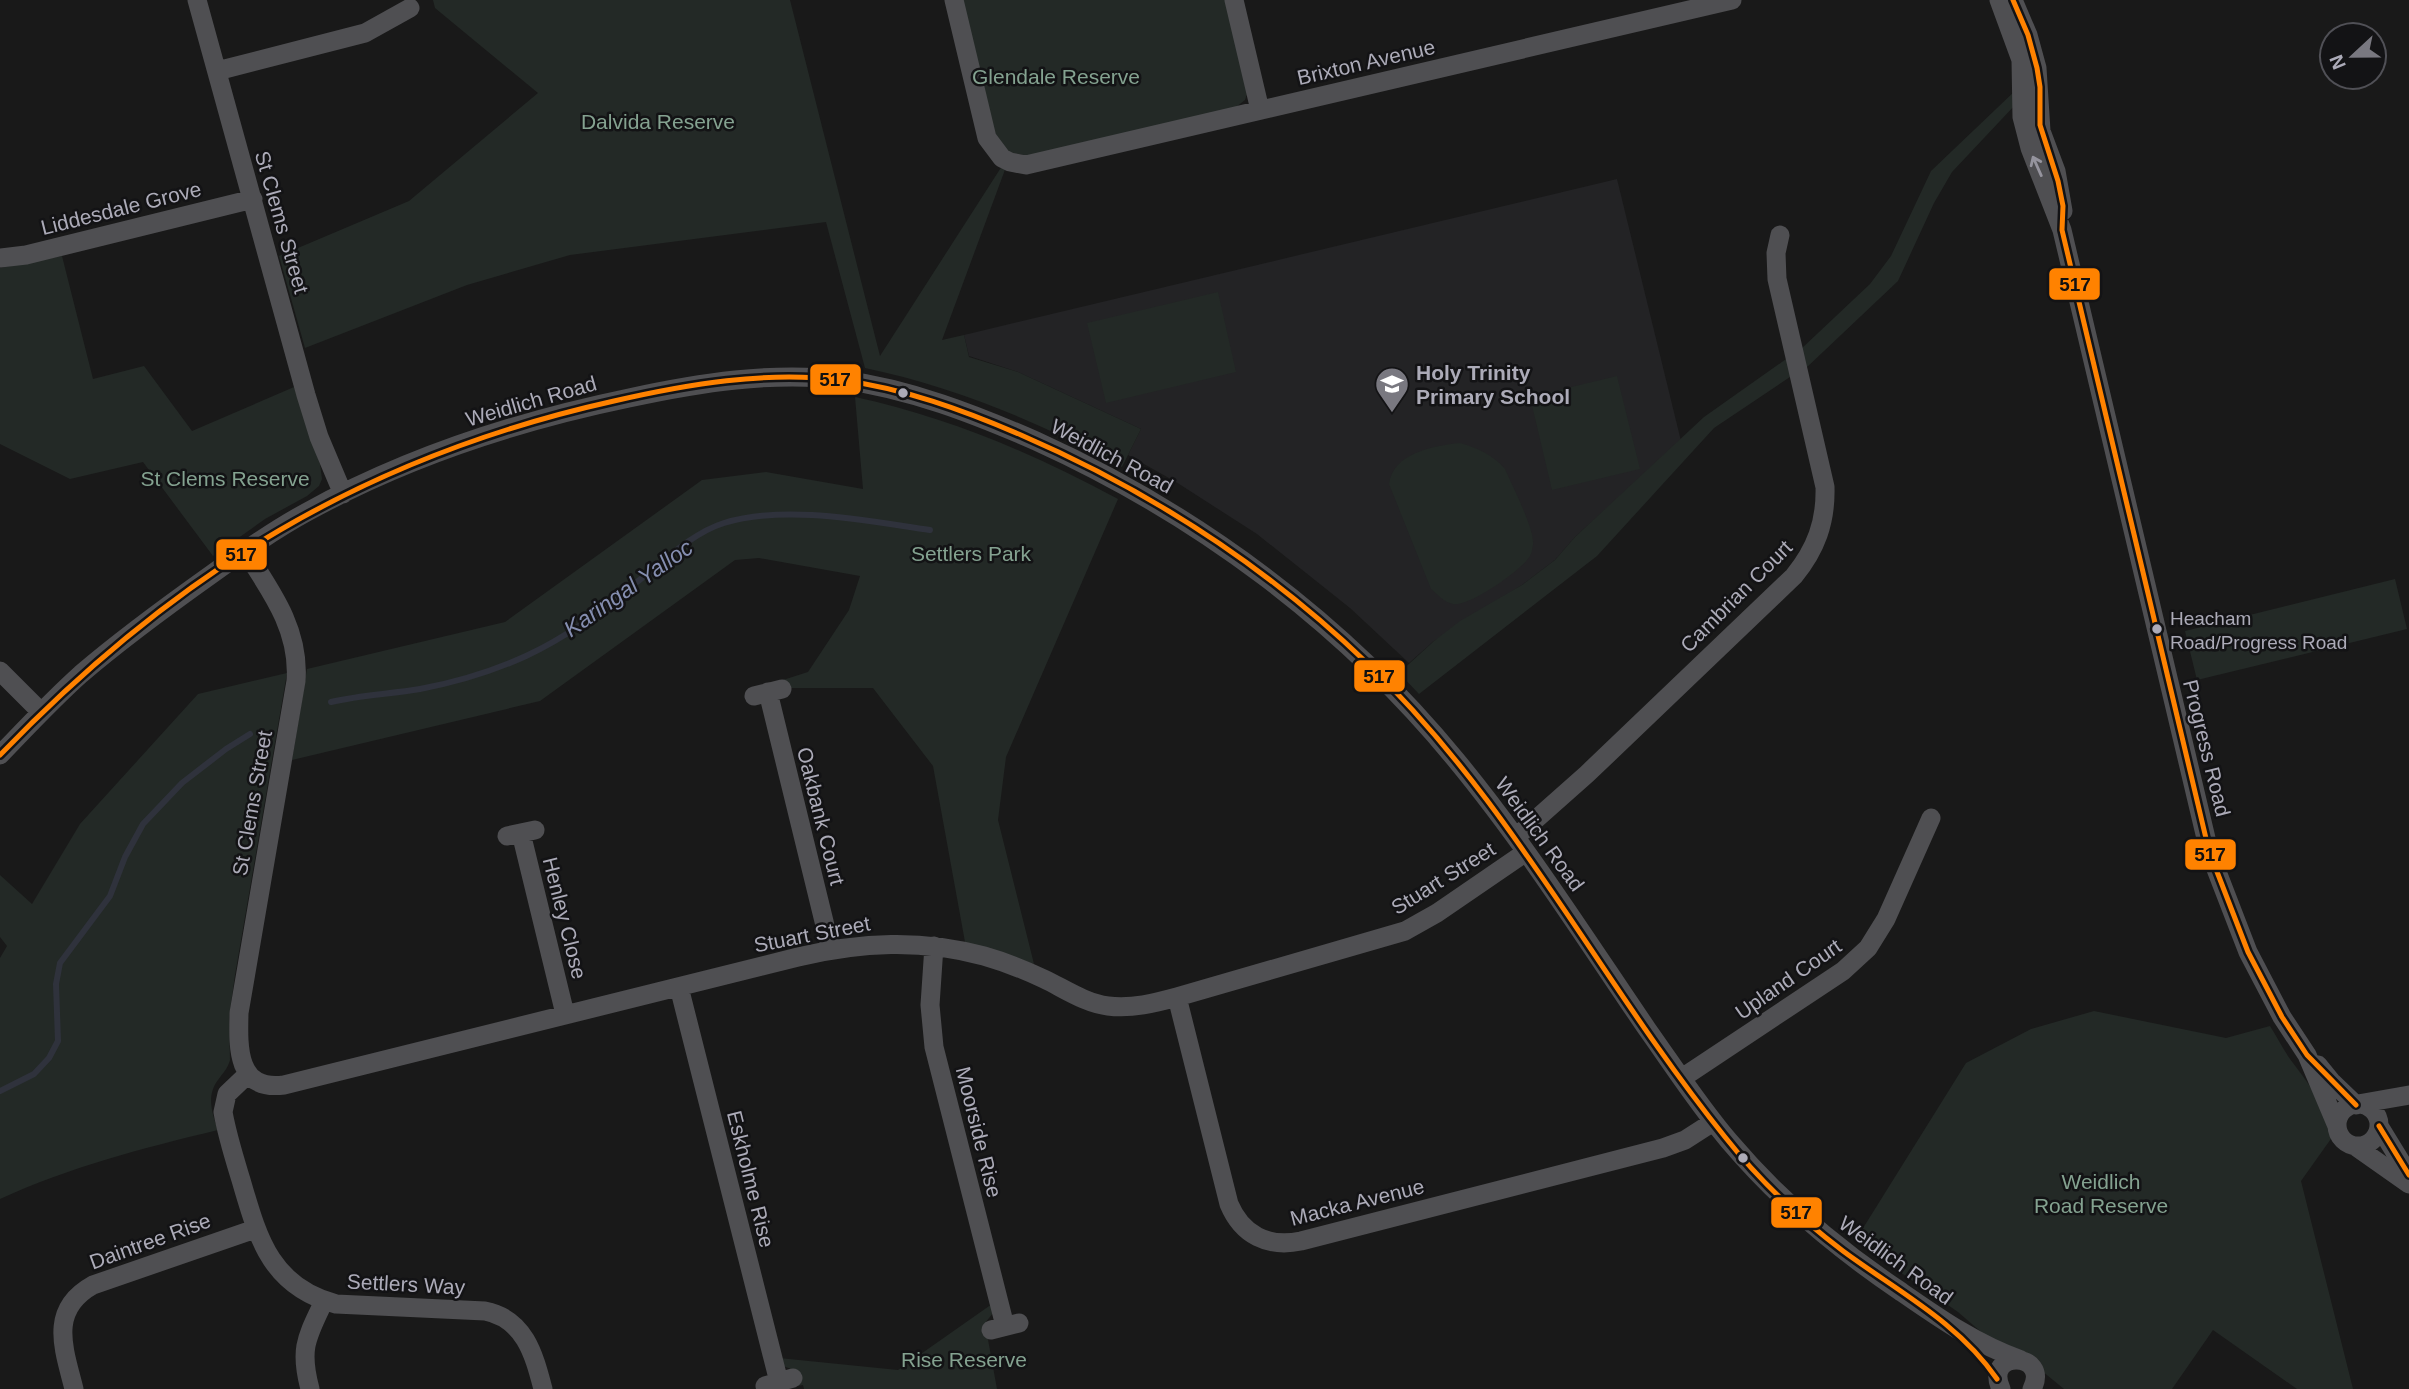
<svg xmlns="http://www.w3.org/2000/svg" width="2409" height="1389" font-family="Arial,sans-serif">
  <rect width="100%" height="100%" fill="#191919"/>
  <path fill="#232325" d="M1617 179 1681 441 1575 537 1555 560 1522 585 1434 641 1409 663 1350 608 1257 534 1176 482 1128 455 1141 429 1018 372 969 356 964 335Z"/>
  <path fill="#232926" d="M433 0H790L880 356 1002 166 1006 167 942 340 964 335 969 357 1018 372 1141 429 1122 467C1041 423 956 387 865 368L826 222 570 255 467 285 305 348 279 256 409 201 538 93 435 8Z
    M961 0H1227L1247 94 1245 100 1236 107 1034 157 1008 152 996 139Z
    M2017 89 2016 104 1952 172 1934 203 1898 281 1805 369 1800 350 1870 284 1891 256 1931 171Z
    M62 256 93 379 144 366 192 431 294 387 320 464 322 479 319 486 307 496 265 519 213 556 143 462 70 479 0 444V268Z
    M1218 292 1236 372 1106 403 1087 323Z
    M1789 357 1793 375 1714 428 1597 556 1419 694 1399 673 1434 641 1460 621 1522 585 1555 560 1575 537 1704 417Z
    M1617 376 1640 469 1552 490 1530 397Z
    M855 397C948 417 1035 454 1118 499L1006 757 998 820 1034 964 965 942 933 766 873 688H785L783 680 808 672 849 610 860 576 759 558 735 560 540 701 292 760 307 669 505 622 702 480 766 472 863 489Z
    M1460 443C1478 448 1493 455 1505 469 1512 485 1535 530 1533 545 1532 549 1532 553 1530 556 1522 570 1469 607 1453 604 1444 602 1438 595 1431 589L1389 484C1393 453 1433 446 1460 443Z
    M2395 579 2407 629 2197 680 2185 631Z
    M287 673 235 975 229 1018 230 1060C228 1068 223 1073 218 1080 206 1096 212 1113 218 1130 143 1148 70 1167 0 1199V958L7 946 0 937V875L32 904 80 824 198 694Z
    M2094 1011 2226 1038 2270 1026C2277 1037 2283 1049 2290 1059 2308 1083 2327 1106 2333 1136L2301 1181 2353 1389H2297L2213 1330 2172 1389H2064L2042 1371 1995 1344 1958 1312 1855 1241 1966 1063 2031 1029Z
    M992 1304 993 1313 985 1323 997 1389H804L803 1385 798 1386 794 1370 783 1366 779 1358 898 1370Z"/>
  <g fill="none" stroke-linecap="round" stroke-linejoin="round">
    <path stroke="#2f323c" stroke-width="6" d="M331 702C360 695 390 694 420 689 457 682 493 671 526 656 567 637 603 610 637 582 663 562 692 533 724 523 786 504 867 521 930 530
      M0 1091 34 1074 49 1058 58 1041 56 984 60 963 110 896 125 857 143 824 182 783 226 749 250 734"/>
    <path stroke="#4f4f52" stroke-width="19" d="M197 0 306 395 319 437 343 494
      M954 0 987 138 1002 158 1010 162 1026 165 1732 0
      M1234 0 1260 110
      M1999 0 2021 60 2022 117 2030 148 2062 230 2209 851 2248 952 2282 1017 2307 1055 2337 1126
      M2013 0 2028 35 2037 68 2041 131 2056 171 2063 211
      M217 71 365 33 410 8
      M0 258 26 255 253 199
      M245 551C271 591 300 630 296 681L239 1013C238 1049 237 1091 284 1085L798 957C861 942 921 939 984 956 1005 962 1025 970 1044 979 1065 989 1085 1003 1108 1006 1132 1009 1155 1003 1177 997L1405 931 1437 913 1526 852
      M0 671 41 712
      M768 692 831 950
      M754 696 782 689
      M0 755C27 727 52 700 81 674 123 638 167 606 212 574 243 552 274 530 307 512 407 457 518 421 629 398 698 383 773 371 843 380 910 389 974 414 1036 441 1197 514 1344 623 1456 760 1526 845 1585 938 1647 1029 1674 1067 1699 1106 1729 1141 1779 1200 1836 1248 1900 1291 1939 1318 1976 1344 2021 1360
      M521 833 565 1014
      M507 836 535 830
      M1516 837 1587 774 1794 576C1816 549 1826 522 1825 487L1777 279 1776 253 1780 235
      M934 946 930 1005 934 1047 1005 1326
      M679 987 779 1382
      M1177 997 1229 1204C1242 1235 1268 1248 1301 1241L1663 1148 1685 1140 1713 1122
      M2318 1065 2331 1081 2356 1105
      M248 1074 227 1094 223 1112C227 1135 234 1157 241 1180 258 1238 270 1286 336 1304L485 1311C525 1319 534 1355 543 1389
      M1682 1078 1843 971 1868 948 1886 919 1931 818
      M2358 1104 2409 1095
      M2337 1125a21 21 0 1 1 42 0a21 21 0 1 1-42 0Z
      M2379 1126 2409 1175
      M2355 1146 2409 1184
      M991 1330 1019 1323
      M765 1386 793 1378
      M74 1389C64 1349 48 1310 93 1285L255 1229
      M310 1389C299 1348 307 1337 324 1301
      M2001 1389C1983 1349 2051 1352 2032 1389"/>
    <g stroke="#131315" stroke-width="10">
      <path id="bus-1" d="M2013 0 2028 35 2037 68 2040 87V125L2058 181 2063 206 2062 230 2209 851 2248 952 2282 1017 2307 1055 2356 1105
        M0 755C176 572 366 456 614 401 688 384 765 371 840 380 903 388 963 410 1021 435 1148 490 1267 567 1367 663 1513 803 1600 982 1725 1137 1759 1180 1799 1218 1843 1251 1897 1291 1958 1322 1997 1379
        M2379 1126 2409 1175"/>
    </g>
    <use href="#bus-1" stroke="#ff8200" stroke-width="5"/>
  </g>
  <defs><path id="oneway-shaft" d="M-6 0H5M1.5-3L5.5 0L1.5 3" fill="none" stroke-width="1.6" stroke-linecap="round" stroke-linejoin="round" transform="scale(1.75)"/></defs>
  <use stroke="#95949e" href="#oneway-shaft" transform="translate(2037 166) rotate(-114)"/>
  <defs>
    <g id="school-pin" transform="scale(1.75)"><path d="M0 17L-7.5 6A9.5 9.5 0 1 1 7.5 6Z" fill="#797880" stroke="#131315"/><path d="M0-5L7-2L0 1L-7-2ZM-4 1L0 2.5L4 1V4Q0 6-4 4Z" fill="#fff"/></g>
  </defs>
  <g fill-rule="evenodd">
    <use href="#school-pin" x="1392" y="384"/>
  </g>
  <g fill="#acabb8" stroke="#131315" stroke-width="2.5">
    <circle cx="903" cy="393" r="6"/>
    <circle cx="2157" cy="629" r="6"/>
    <circle cx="1743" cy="1158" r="6"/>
  </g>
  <g text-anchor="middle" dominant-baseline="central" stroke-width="5" stroke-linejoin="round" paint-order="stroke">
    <g font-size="19" fill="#acabb8" stroke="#131315" text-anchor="start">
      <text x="2170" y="618">Heacham<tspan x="2170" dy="24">Road/Progress Road</tspan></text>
    </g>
    <g font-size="21" fill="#acabb8" stroke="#131315">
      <text transform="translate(1366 62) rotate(-13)">Brixton Avenue</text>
      <text transform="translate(121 208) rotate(-14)">Liddesdale Grove</text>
      <text transform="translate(282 222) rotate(74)">St Clems Street</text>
      <text transform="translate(531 401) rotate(-16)">Weidlich Road</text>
      <text transform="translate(1112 456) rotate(28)">Weidlich Road</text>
      <text transform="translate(1736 596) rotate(-45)">Cambrian Court</text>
      <text transform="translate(2207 748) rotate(76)">Progress Road</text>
      <text transform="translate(252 803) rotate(-80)">St Clems Street</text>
      <text transform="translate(821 816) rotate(76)">Oakbank Court</text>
      <text transform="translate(1540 834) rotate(54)">Weidlich Road</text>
      <text transform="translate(1443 878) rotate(-32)">Stuart Street</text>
      <text transform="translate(565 918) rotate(76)">Henley Close</text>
      <text transform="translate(812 934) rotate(-11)">Stuart Street</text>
      <text transform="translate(1788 979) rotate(-35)">Upland Court</text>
      <text transform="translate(979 1132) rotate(76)">Moorside Rise</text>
      <text transform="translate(751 1179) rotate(76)">Eskholme Rise</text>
      <text transform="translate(1357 1202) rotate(-14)">Macka Avenue</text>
      <text transform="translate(150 1241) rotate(-20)">Daintree Rise</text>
      <text transform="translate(1896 1260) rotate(36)">Weidlich Road</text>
      <text transform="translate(406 1284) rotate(3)">Settlers Way</text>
    </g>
    <g font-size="21" fill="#84a290" stroke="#131315">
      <text x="1056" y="76">Glendale Reserve</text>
      <text x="658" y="121">Dalvida Reserve</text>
      <text x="225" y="478">St Clems Reserve</text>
      <text x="971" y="553">Settlers Park</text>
      <text x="2101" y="1181">Weidlich<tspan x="2101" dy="24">Road Reserve</tspan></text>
      <text x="964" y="1359">Rise Reserve</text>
    </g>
    <g font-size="21" font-weight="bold" fill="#acabb8" stroke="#131315" text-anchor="start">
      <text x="1416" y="372">Holy Trinity<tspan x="1416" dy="24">Primary School</tspan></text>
    </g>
    <g font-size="23" font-style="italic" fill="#858eb0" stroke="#131315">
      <text transform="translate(628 588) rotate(-35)">Karingal Yalloc</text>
    </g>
  </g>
  <g stroke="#131315" stroke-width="2.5">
    <rect x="2048" y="267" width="53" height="34" rx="7" fill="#ff8200"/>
    <rect x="809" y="363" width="53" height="33" rx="7" fill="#ff8200"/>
    <rect x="215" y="538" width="53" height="33" rx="7" fill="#ff8200"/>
    <rect x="1353" y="659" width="53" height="34" rx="7" fill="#ff8200"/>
    <rect x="2184" y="838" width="53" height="33" rx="7" fill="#ff8200"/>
    <rect x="1770" y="1196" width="53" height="33" rx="7" fill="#ff8200"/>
  </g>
  <g font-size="19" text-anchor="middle" font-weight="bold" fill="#111">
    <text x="2075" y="291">517</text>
    <text x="835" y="386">517</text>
    <text x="241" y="561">517</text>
    <text x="1379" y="683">517</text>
    <text x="2210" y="861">517</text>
    <text x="1796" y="1219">517</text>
  </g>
  <g transform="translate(2353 56) rotate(248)"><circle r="33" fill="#131315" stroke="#505056" stroke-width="2"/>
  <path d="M0-5L12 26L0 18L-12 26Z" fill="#797880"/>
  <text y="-10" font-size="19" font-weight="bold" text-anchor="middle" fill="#acabb8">N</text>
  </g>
</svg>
